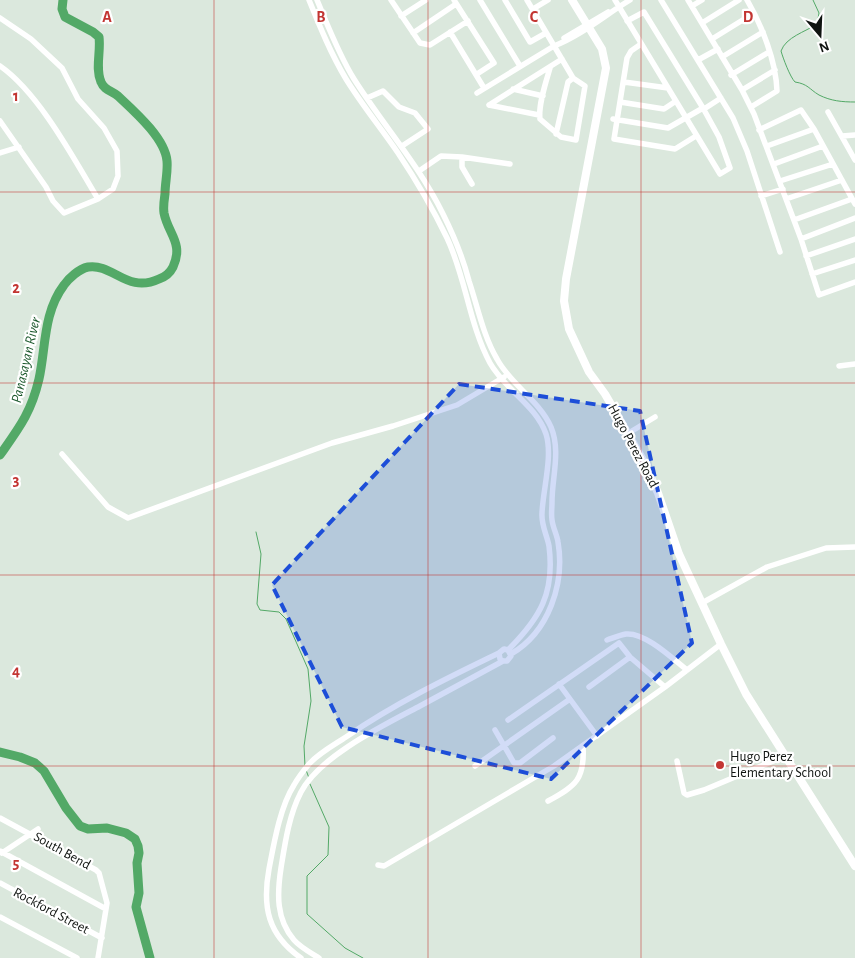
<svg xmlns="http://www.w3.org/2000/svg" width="855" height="958" font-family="'Alegreya Sans',sans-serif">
  <rect width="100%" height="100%" fill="#dbe8dd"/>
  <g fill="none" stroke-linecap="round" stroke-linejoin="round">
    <path stroke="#53a967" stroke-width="1" d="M813 0 819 13 817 24C805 32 786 37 781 51 783 58 790 77 795 82 808 84 809 89 819 95 831 101 842 102 855 102
      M256 532 261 554 257 604 260 610 279 612 286 619 308 669 311 701 304 746 305 766
      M306 770 309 778
      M310 784 329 827 328 855 307 876V914L345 948 363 958"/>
    <path stroke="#53a967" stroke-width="9" d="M0 455C19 428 31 413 39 379 46 347 43 313 64 285 69 278 79 269 88 267 113 263 127 294 159 279 165 277 170 273 173 267 184 243 168 234 164 213 163 207 164 201 165 194 165 183 168 172 167 161 165 138 134 111 118 96 112 91 104 90 101 82 95 69 101 51 99 37L93 32 65 17 62 9 63 0
      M0 752 20 757 35 763 44 771 66 808 80 826 88 829 107 828 126 833 135 839 138 846 139 853 137 863 139 893 136 907 150 958"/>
    <path stroke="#fff" stroke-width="5.5" d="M309 0C320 27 331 54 346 79 362 105 381 128 398 153 416 180 433 209 447 238 466 278 469 324 490 363 505 390 536 405 546 434 553 456 543 489 542 513 541 525 547 535 549 546 555 593 540 618 508 650
      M317 0C328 26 339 55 354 79 383 125 419 165 443 214 454 236 463 258 469 281 478 308 483 335 497 359 511 385 539 400 551 427 561 451 552 477 552 502 552 508 551 514 552 520 553 528 557 535 558 542 565 583 549 632 511 654
      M391 0 420 43 430 45 468 21
      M454 0 494 63 477 74
      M480 0 520 66
      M505 0 530 42 546 33
      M527 0 573 78 585 86 576 140 561 137 540 119C538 105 546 82 550 68
      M615 0C650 58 685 116 720 174L730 168 719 137 703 108 644 12 627 21
      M661 0 733 118 747 151 780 252
      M688 0 742 90 754 114 801 239 819 295 855 282
      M747 0C762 26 776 61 777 91L751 107
      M692 6 702 0
      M533 9 548 0
      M401 16 426 0
      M0 18 31 39 62 68 78 99 104 128 117 151 118 176 113 189 98 199 64 213 53 201 46 187 0 121
      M702 23 739 0
      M450 32 484 88
      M413 33 456 4
      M564 38 608 12
      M712 39 754 13
      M641 44 631 51 627 58 614 139 675 149 696 136
      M722 57 763 32
      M698 60 718 49
      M0 66C39 93 74 159 98 199
      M731 75 769 52
      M624 82 668 88
      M513 89 543 96
      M742 90 775 70
      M477 93 554 46C582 35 605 15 630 0
      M367 98 383 91 399 107 415 113 428 129 402 146
      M620 102 664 109 676 101
      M489 105 562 59
      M489 105 539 115
      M704 109 721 98
      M828 112 855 160
      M613 119 668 128 703 108
      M759 130 801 110 814 129 855 204
      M556 134 568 82 573 78
      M842 136 855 135
      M767 146 814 129
      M0 153 19 147
      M462 157V167L472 184
      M774 164 823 146
      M419 171 441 156 462 157 510 164
      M780 181 833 164
      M761 196 783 189
      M786 199 842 180
      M794 220 852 199
      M801 239 855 218
      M806 256 855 239
      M812 274 855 260
      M839 366 855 364
      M627 434 655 417
      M62 454 108 507 128 518 332 443 393 426 457 405 504 377
      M702 603 767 567 826 548 855 547
      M607 640C613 638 620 635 626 634 645 632 673 659 687 670
      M559 684 597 736
      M589 687 630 657
      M508 720 619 643 630 657 665 687
      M495 730 514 763H520L553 738
      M677 761 684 793 687 795 704 790 785 756
      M475 766 570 699
      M548 801C576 786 585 779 583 746
      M0 818 96 870 99 873 107 903 98 958
      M0 851 106 909
      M2 853 38 829
      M378 865 384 866 554 766 665 687 721 644
      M0 883 102 938
      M0 917 77 958
      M301 958C268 935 262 907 269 869 274 843 280 807 294 785 298 778 304 770 309 764 319 753 334 745 346 737 394 704 447 678 499 653
      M319 958C311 953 300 947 294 940 276 919 277 894 281 868 285 843 289 815 301 792 320 756 384 725 420 706 448 691 475 676 503 661H507L511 656 508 650 504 649 499 653 500 659 503 661"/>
    <path stroke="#fff" stroke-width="8" d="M572 0 602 49 606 68 566 279 564 301 569 329 589 372 605 394 642 458 658 493 679 554 721 644 746 694 855 866"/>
  </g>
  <path fill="#1d4ed8" fill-opacity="0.2" stroke="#1d4ed8" stroke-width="4" stroke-dasharray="10 6" stroke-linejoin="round" d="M459 384 640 411 692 643 551 779 342 727 272 585Z"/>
  <path fill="none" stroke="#c33532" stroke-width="1" stroke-opacity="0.55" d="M214 0V958M428 0V958M641 0V958M0 192H855M0 383H855M0 575H855M0 766H855"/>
  <circle fill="#c33532" stroke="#fff" stroke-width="2" cx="720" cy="765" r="5"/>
  <g text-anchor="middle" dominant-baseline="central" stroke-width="4.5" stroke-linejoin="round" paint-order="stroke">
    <g font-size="14" fill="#101411" stroke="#fff">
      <text transform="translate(633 446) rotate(62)">Hugo Perez Road</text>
      <text transform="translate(62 851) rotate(29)">South Bend</text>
      <text transform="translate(51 911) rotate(28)">Rockford Street</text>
    </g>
    <g font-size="14" fill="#101411" stroke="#fff" text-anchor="start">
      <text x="730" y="757">Hugo Perez<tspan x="730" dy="16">Elementary School</tspan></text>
    </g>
    <g font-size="15" font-style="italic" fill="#1c592d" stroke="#fff">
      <text transform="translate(26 360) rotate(-77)">Panasayan River</text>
    </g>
  </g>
  <g font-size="16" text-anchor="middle" font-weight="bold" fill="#c33532" stroke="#fff" stroke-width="4.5" stroke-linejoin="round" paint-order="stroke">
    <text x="107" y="22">A</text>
    <text x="321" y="22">B</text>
    <text x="534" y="22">C</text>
    <text x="748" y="22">D</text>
    <text x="16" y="101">1</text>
    <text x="16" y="293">2</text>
    <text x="16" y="485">3</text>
    <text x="16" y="676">4</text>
    <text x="16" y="868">5</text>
  </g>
  <g transform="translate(820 35) rotate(161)" stroke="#ffffff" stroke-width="4" paint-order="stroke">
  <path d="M0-4L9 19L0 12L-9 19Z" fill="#101411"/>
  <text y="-8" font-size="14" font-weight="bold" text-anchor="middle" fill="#101411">N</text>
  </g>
</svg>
